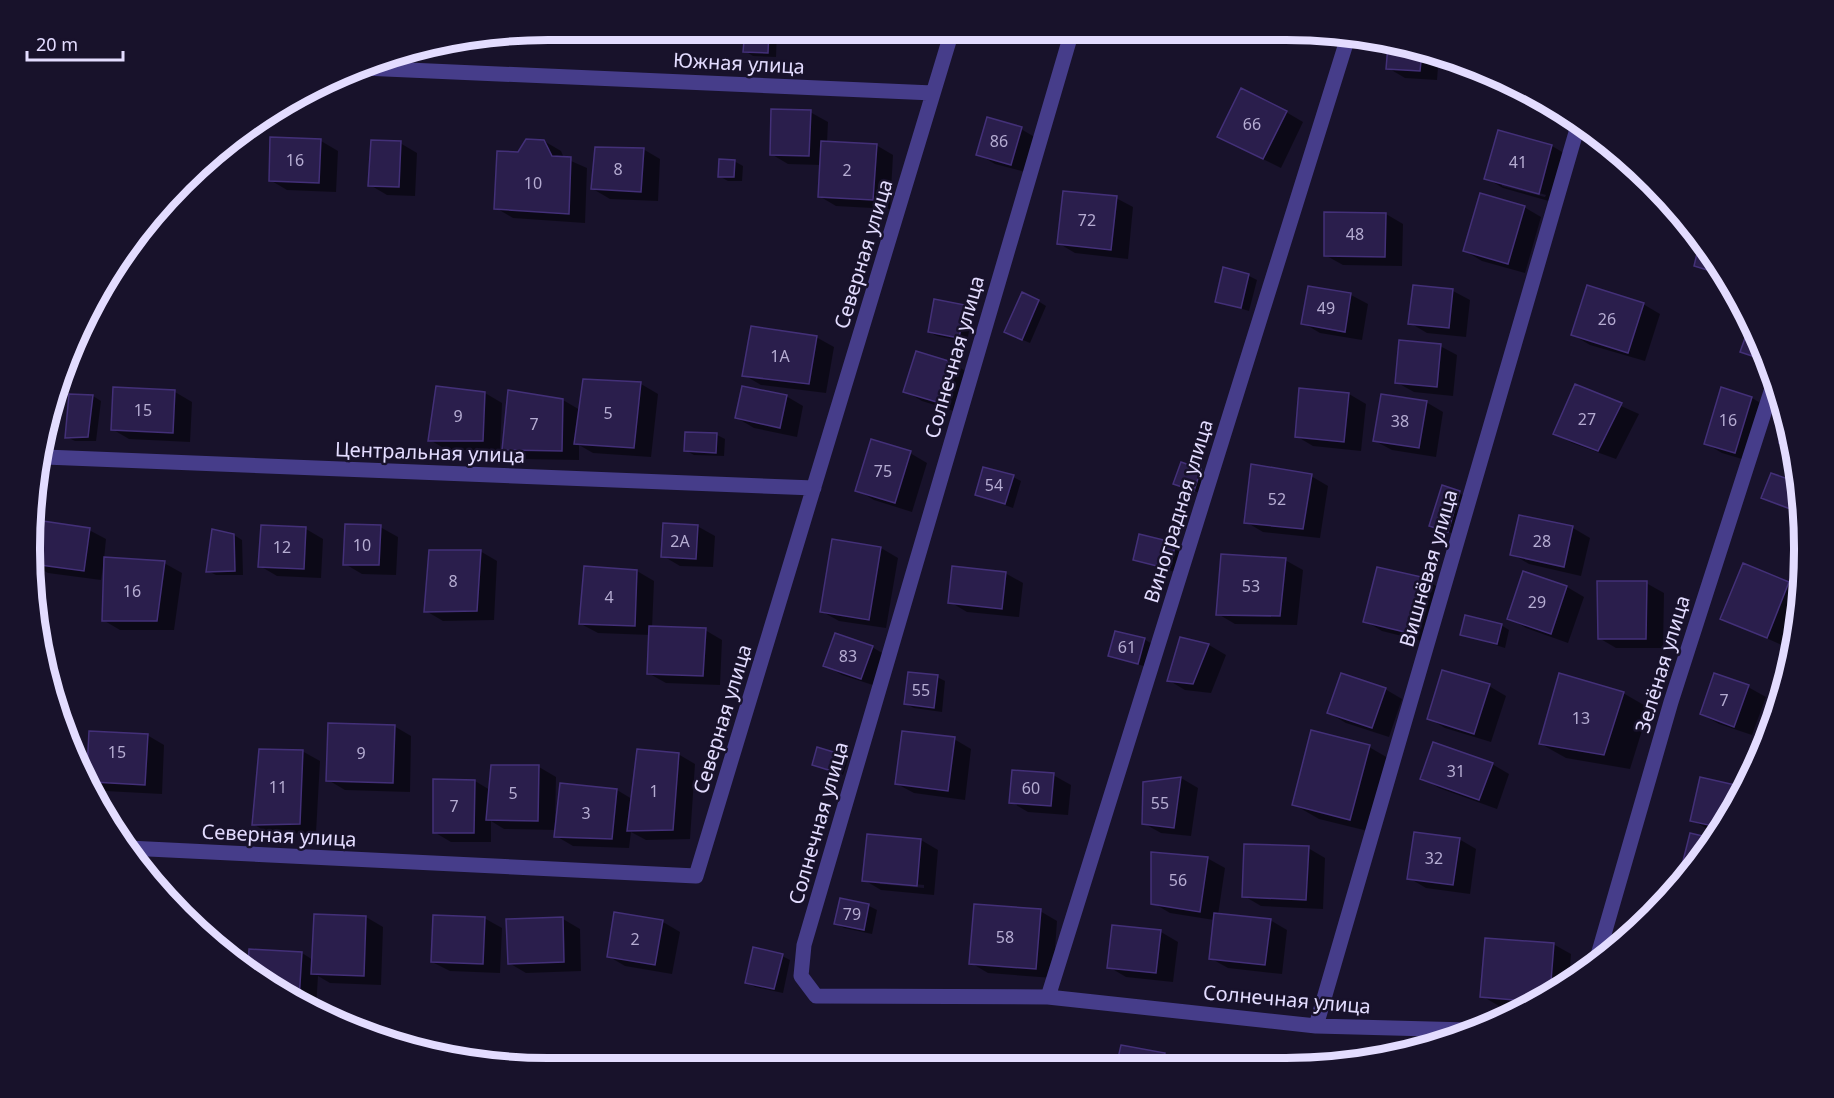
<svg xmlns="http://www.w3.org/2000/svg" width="1834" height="1098" font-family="'Noto Sans',sans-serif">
  <rect width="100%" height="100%" fill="#18122b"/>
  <path fill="#0007" fill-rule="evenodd" d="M549 30H596V33Z
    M613 30H663V41L628 39Z
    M746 30H777L776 57 753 56 745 51Z
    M1121 31H1179L1178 42 1131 37Z
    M1390 45 1439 55 1437 80 1405 78 1388 68Z
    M810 112 828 122 827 143 876 145 893 155 890 209 836 206 819 196 821 165 788 164 771 154Z
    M1286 112 1303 122 1281 168 1236 146Z
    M1021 129 1038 139 1029 173 995 164 978 154Z
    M321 141 338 151 336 192 287 190 270 180Z
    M544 141 561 151 564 158 587 168 585 223 513 218 496 208 519 154Z
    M400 143 417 153 415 196 387 195 370 185Z
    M1552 146 1569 156 1556 203 1503 188 1486 178ZM1502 182 1546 195 1545 197 1502 186Z
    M643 149 660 159 658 201 610 199 593 189Z
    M734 161 743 166 742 181H728L719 176Z
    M1116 198 1133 207 1128 259 1075 253 1058 243Z
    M1524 207 1541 217 1525 273 1482 261 1465 251Z
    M1386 214 1403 224 1402 266 1343 265 1325 255Z
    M1702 242 1717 261 1726 279 1696 265Z
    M1249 276 1257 280 1249 311 1216 301Z
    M1309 287 1351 295 1368 304 1362 340 1320 333 1303 323Z
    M1453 291 1470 300 1466 337 1427 333 1410 323Z
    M1038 301 1046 306 1030 343 1014 336Z
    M1643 304 1660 314 1645 361 1590 345 1573 335Z
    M964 306 973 311 967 342 937 336 929 332Z
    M1754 330 1765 351 1766 362 1742 351Z
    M816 337 834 347 826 393 761 385 744 375Z
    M1440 346 1457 355 1453 396 1414 392 1396 382Z
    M917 352 952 363 969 373 957 412 922 401 905 391Z
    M641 384 658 394 651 457 593 453 579 445V460L520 459 503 449 563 400 580 410Z
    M1576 386 1639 414 1616 459 1572 443 1555 434Z
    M438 388 485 393 502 403 500 450H447L430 440Z
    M1722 389 1752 398 1769 408 1752 462 1722 453 1705 443Z
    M175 392 192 402 190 442 129 439 112 429Z
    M1349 394 1366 404 1361 451 1313 446 1296 436Z
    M93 396 101 401 96 441H75L67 437Z
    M786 396 803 406 797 437 754 428 737 418Z
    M1426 402 1443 412 1436 457 1392 450 1375 441Z
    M717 435 725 439 724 456 694 455 685 450Z
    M910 453 927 463 912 512 874 500 857 490Z
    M1182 464 1209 475 1202 494 1175 483Z
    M1772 474 1798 484 1800 513 1763 498Z
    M1311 476 1328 486 1320 538 1263 532 1246 522Z
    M1013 477 1021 481 1013 508 977 495Z
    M1443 487 1468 497 1456 535 1431 525Z
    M1520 517 1573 528 1590 538 1581 576 1529 564 1512 554Z
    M37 522 89 530 106 539 104 559 164 563 182 573 174 630H120L103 620 106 560H104L101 580 48 573 32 564Z
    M697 526 715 536 713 567 680 566 663 556Z
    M380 527 398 537 396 575 362 574 345 564Z
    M306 529 323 539 321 578 277 576 260 566Z
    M234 535 242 540 243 575H216L208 571Z
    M1175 544 1183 549 1178 573 1134 559Z
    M881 548 898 558 886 628 839 621 821 611Z
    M480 551 497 561 494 620 443 621 426 611Z
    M1285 560 1303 570 1297 625 1235 624 1218 614Z
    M1744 565 1800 590 1798 613 1784 646 1722 618Z
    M1378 568 1426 580 1443 590 1430 643 1382 631 1365 621Z
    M637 571 654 581 652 628 705 630 722 640 720 685 666 683 648 673 650 635 598 633 581 624Z
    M1005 573 1023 583 1019 617 967 612 950 602Z
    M1524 573 1567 587 1584 597 1568 643 1526 628 1509 618Z
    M1646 583 1664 593 1663 648H1616L1599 638Z
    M1501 625 1509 630 1505 648 1461 634Z
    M1144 639 1152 644 1147 667 1110 656Z
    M1209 645 1226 655 1211 693 1185 690 1168 680Z
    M872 647 889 657 879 687 842 675 825 665Z
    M1715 675 1748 687 1766 697 1752 735 1719 724 1701 714Z
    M937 677 945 681 942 712 914 708 906 704Z
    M1489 686 1506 696 1491 742 1445 728 1428 718Z
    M1385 689 1402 699 1389 737 1346 723 1329 713Z
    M1623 693 1649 708 1630 769 1566 758 1541 744Z
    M394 726 411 736 410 792 345 790 328 780Z
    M90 733 147 735 164 745 162 794 105 791 94 785 88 773Z
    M954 739 971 749 965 800 914 793 897 784Z
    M1369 747 1395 762 1376 833 1319 819 1293 804Z
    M302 751 320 761 316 833 270 834 253 824Z
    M678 754 695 764 690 839 646 840 631 832 629 848 573 846 556 836 557 830 504 829 491 821V842H451L434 832 475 781 490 790 539 767 556 777 555 825H557L561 785 617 790 632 799Z
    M840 755 848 760 843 775 813 764Z
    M1492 764 1509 774 1497 809 1439 788 1422 778Z
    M1053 775 1071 785 1068 815 1028 812 1011 802Z
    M1181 778 1198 788 1191 836 1161 833 1143 823 1145 783Z
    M1743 788 1719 832 1709 830 1692 820Z
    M1459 839 1476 849 1470 894 1426 888 1409 878Z
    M921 840 938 850 934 895 881 890 864 880ZM880 881 924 885V888L880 884Z
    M1308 848 1325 858 1323 909 1261 906 1244 896Z
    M1207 858 1225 868 1218 915 1270 920 1287 930 1282 974 1228 968 1210 958 1214 920 1170 913 1153 903Z
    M841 900 869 906 877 910 872 934 844 928 835 923Z
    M1040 911 1057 921 1053 978 988 973 971 963Z
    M366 917 383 927 381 985 330 983 318 976 316 1008 260 980 249 970 302 953 313 960Z
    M484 918 502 928 500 973 450 971 432 962Z
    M563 919 580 929 581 971 526 973 509 963Z
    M663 922 680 932 672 974 625 966 608 956Z
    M1161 932 1178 942 1173 982 1126 977 1109 967Z
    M1553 944 1571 954 1569 981 1544 999 1521 1008 1499 1006 1482 996Z
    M782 956 790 960 783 993 755 987 746 982Z
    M1164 1055 1181 1067H1118Z"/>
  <path fill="#2a1e4c" stroke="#433078" stroke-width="1.5" d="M745 30H769L768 53 743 52Z
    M1388 45 1422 52 1420 71 1386 69Z
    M1241 88 1287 111 1263 159 1217 137Z
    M771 109 811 110 809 156 770 155Z
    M987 117 1022 127 1011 165 976 155Z
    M1498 130 1552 145 1539 194 1484 179Z
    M270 137 321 139 319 183 269 181Z
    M526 139 544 140 552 156 571 157 569 214 494 209 497 151 518 152Z
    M371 140 401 141 399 187 368 186Z
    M821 141 877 144 873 200 818 197Z
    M595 147 644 148 641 192 591 189Z
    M719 159 735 160 734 177H718Z
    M1063 191 1117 196 1111 250 1057 244Z
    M1480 193 1525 206 1508 264 1463 251Z
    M1324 212 1386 213 1385 257 1324 256Z
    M1700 241 1717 261 1724 275 1694 266Z
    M1223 267 1249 274 1241 308 1215 302Z
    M1413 285 1453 289 1449 328 1408 324Z
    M1587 285 1644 303 1628 353 1571 335Z
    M1308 286 1351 293 1345 332 1301 324Z
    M1022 292 1039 300 1022 340 1004 332Z
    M934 299 965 305 959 338 928 332Z
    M751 326 817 336 809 384 742 376Z
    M1749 327 1753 328 1762 346 1758 358 1740 352Z
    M1399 340 1441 344 1437 387 1395 383Z
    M916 351 952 362 940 403 903 392Z
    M583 379 641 382 634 448 574 444Z
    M1575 384 1622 403 1598 451 1553 434Z
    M436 386 485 392 483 441H428Z
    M742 386 787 395 780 428 735 418Z
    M113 387 175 390 173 433 111 430Z
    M1721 387 1752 397 1735 453 1704 444Z
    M1299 388 1349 393 1344 442 1295 437Z
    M508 390 563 399 562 451 502 450Z
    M69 394 93 395 88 437 65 438Z
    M1381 394 1427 401 1419 448 1373 441Z
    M1787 423 1794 448 1779 443Z
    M685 432 717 433 716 453 684 451Z
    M871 439 911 451 895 503 855 491Z
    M1181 462 1201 469 1194 491 1173 484Z
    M1251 464 1312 474 1303 529 1244 523Z
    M983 467 1014 475 1005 504 975 495Z
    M1771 473 1797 482 1799 494 1793 510 1761 498Z
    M1442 485 1460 491 1448 532 1429 526Z
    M1519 515 1573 526 1564 567 1510 555Z
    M36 520 90 528 84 571 33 564 31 554Z
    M663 523 698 525 696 559 661 557Z
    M345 524 381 525 379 565H343Z
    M261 525 306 527 304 569 258 567Z
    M212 529 234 534 235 571 206 572Z
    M1139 534 1176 543 1169 569 1133 560Z
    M832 539 881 547 869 620 820 612Z
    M429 550H481L477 611 424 612Z
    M1221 554 1286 558 1280 616 1216 615Z
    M104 557 165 561 157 621H102Z
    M1743 563 1789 582 1767 638 1720 619Z
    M584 566 637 570 635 626 579 624Z
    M952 566 1006 572 1002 609 948 603Z
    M1377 567 1426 578 1413 634 1363 622Z
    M1523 571 1567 586 1551 634 1507 619Z
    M1597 581H1647L1646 639H1598Z
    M1465 615 1502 624 1497 644 1460 635Z
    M649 626 706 628 703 676 647 674Z
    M1115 631 1145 638 1138 664 1108 656Z
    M835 633 873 646 861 679 823 666Z
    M1180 637 1209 644 1193 684 1167 681Z
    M1442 670 1490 684 1474 734 1427 719Z
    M908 672 938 675 934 708 904 704Z
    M1341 673 1386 688 1372 728 1327 713Z
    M1559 673 1624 692 1604 755 1539 744Z
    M1714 673 1749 685 1734 727 1700 714Z
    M328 723 395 725 393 783 326 781Z
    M1311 730 1370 745 1350 820 1292 805Z
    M89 731 148 734 145 785 93 782 87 770Z
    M902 731 955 737 948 791 895 784Z
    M1433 742 1493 763 1479 800 1420 779Z
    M817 747 840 754 835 772 812 765Z
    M259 749 303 750 300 824 252 825Z
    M637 749 679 753 673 830 627 831Z
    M491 765H539L538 821 486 820Z
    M1012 770 1054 773 1051 806 1009 803Z
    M1181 777 1174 828 1142 824 1143 782Z
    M1700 777 1744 787 1722 828 1690 821Z
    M433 779 475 780 474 833H433Z
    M560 783 617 789 612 839 554 837Z
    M1414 832 1460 838 1453 885 1407 879Z
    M1690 833 1715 839 1678 881Z
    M867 834 921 839 917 886 862 881Z
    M1244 844 1309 846 1306 900 1242 897Z
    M1151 852 1208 857 1200 912 1151 904Z
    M840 898 869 904 864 930 834 924Z
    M974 904 1041 909 1036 969 969 964Z
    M614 912 663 920 655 965 607 957Z
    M1214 913 1271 919 1265 965 1209 959Z
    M314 914 366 916 364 976 311 974Z
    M433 915 485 917 483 964 431 962Z
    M563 917 564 962 508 964 506 919Z
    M1112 925 1161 930 1156 973 1107 968Z
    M1485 938 1554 943 1550 994 1537 1002 1480 997Z
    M753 947 783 954 774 989 745 983Z
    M249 949 302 952 299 1000 260 980 248 969Z
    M1121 1045 1165 1053 1162 1067H1116Z"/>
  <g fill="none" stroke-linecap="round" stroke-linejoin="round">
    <path stroke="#463d8a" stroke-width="15" d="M1072 31 804 945 801 976 816 996 1048 997 1316 1026 1469 1030
      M363 68 933 93
      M45 457 814 488
      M128 848 696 876 952 31
      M1596 962 1671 702 1774 382
      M1048 997 1348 37
      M1316 1026 1579 122"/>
  </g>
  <g text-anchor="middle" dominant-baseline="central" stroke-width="5" stroke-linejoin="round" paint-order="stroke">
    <g font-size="16" fill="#b5acd2">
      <text x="1252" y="124">66</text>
      <text x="999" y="141">86</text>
      <text x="295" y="160">16</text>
      <text x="1518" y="162">41</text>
      <text x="618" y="169">8</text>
      <text x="847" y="170">2</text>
      <text x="533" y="183">10</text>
      <text x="1087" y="220">72</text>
      <text x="1355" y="234">48</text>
      <text x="1326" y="308">49</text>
      <text x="1607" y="319">26</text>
      <text x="780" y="356">1А</text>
      <text x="143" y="410">15</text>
      <text x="608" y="413">5</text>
      <text x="458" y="416">9</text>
      <text x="1587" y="419">27</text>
      <text x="1728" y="420">16</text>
      <text x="1400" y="421">38</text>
      <text x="534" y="424">7</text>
      <text x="883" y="471">75</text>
      <text x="994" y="485">54</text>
      <text x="1277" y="499">52</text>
      <text x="680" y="541">2А</text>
      <text x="1542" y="541">28</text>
      <text x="362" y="545">10</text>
      <text x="282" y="547">12</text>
      <text x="453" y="581">8</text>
      <text x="1251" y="586">53</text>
      <text x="132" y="591">16</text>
      <text x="609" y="597">4</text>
      <text x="1537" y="602">29</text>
      <text x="1127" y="647">61</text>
      <text x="848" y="656">83</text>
      <text x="921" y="690">55</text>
      <text x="1724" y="700">7</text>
      <text x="1581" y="718">13</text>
      <text x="117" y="752">15</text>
      <text x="361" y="753">9</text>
      <text x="1456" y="771">31</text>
      <text x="278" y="787">11</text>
      <text x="1031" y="788">60</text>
      <text x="654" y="791">1</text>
      <text x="513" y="793">5</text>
      <text x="1160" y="803">55</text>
      <text x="454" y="806">7</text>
      <text x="586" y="813">3</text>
      <text x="1434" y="858">32</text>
      <text x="1178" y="880">56</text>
      <text x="852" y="914">79</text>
      <text x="1005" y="937">58</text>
      <text x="635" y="939">2</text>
    </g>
    <g font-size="20" fill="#e3dcff" stroke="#18122b">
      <text transform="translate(739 63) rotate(3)">Южная улица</text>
      <text transform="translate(863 254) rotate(-73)">Северная улица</text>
      <text transform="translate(954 357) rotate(-74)">Солнечная улица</text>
      <text transform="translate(430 452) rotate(2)">Центральная улица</text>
      <text transform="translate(1178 511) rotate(-73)">Виноградная улица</text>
      <text transform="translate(1428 568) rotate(-74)">Вишнёвая улица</text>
      <text transform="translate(1662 664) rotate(-73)">Зелёная улица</text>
      <text transform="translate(722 719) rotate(-73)">Северная улица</text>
      <text transform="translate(818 823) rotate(-74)">Солнечная улица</text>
      <text transform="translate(279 835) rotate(3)">Северная улица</text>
      <text transform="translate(1287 999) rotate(5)">Солнечная улица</text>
    </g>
  </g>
  <path d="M0 0H1834V1098H0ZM548 40H1286A508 508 0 0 1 1794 548V550A508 508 0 0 1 1286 1058H548A508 508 0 0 1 40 550V548A508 508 0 0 1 548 40Z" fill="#18122b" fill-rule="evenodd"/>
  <path fill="none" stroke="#e3dcff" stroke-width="8" d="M548 40H1286A508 508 0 0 1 1794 548V550A508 508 0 0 1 1286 1058H548A508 508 0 0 1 40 550V548A508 508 0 0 1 548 40Z"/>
  <path d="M27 51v9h96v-9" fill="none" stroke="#e3dcff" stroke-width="3"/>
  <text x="36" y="51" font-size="18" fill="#e3dcff" stroke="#18122b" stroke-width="4.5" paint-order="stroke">20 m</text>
</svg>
